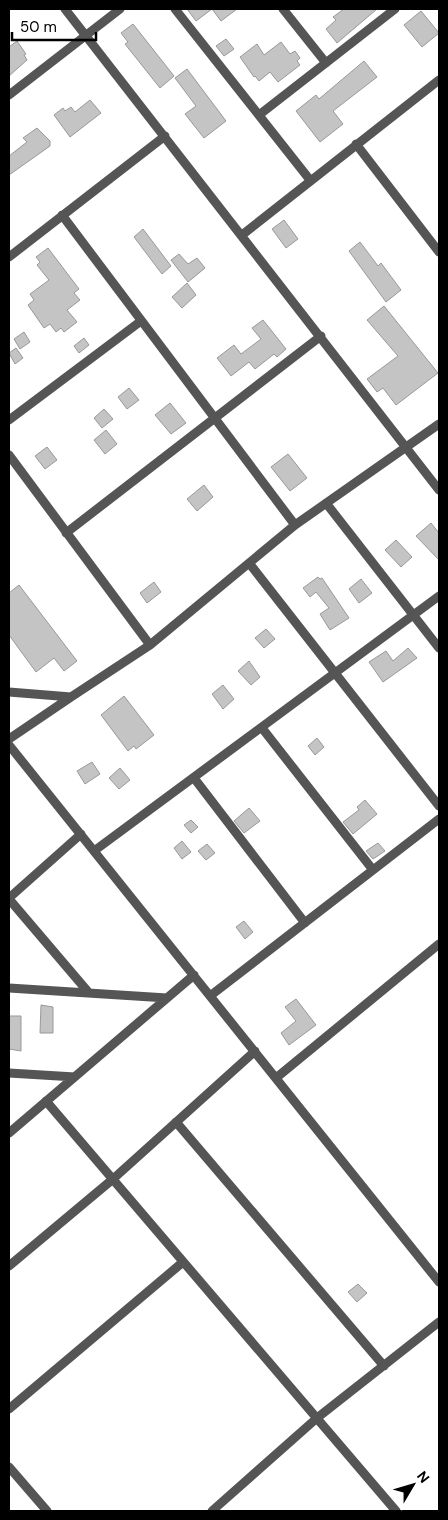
<svg xmlns="http://www.w3.org/2000/svg" width="448" height="1520" font-family="'DM Sans',sans-serif">
  <rect width="100%" height="100%" fill="#fff"/>
  <path fill="#c4c4c4" stroke="#999" d="M187 9H212L196 21Z
    M212 9H237L221 21Z
    M344 9H377L337 43 326 29 336 20 333 17Z
    M421 11 439 33 422 47 404 25Z
    M133 24 174 76 160 88 125 44 128 42 121 33Z
    M226 39 234 49 224 56 216 46Z
    M17 41 26 54 24 55 27 60 9 76V47Z
    M281 42 290 54 295 51 300 58 297 61 300 65 278 82 270 72 259 81 255 76 254 77 240 57 257 44 264 55Z
    M364 61 377 77 333 111 343 124 320 142 296 111 316 95 319 99Z
    M187 69 226 121 204 138 185 114 196 106 175 78Z
    M90 100 101 113 70 137 54 115 63 108 65 111 71 107 75 112Z
    M37 128 50 141V146L9 175V156L27 142 23 138Z
    M284 220 298 239 286 248 272 229Z
    M143 229 171 266 162 274 134 237Z
    M360 242 378 266 381 263 401 290 386 302 349 251Z
    M48 248 79 289 74 293 80 300 67 310 77 322 64 332 61 328 56 332 50 324 44 328 28 305 34 300 30 294 49 280 37 265 40 262 36 257Z
    M179 254 188 264 197 258 205 268 188 282 171 260Z
    M187 283 196 295 182 308 172 297Z
    M384 306 438 373 396 405 383 388 377 392 367 379 398 356 367 320Z
    M263 320 286 349 277 357 274 354 255 369 249 362 231 376 217 358 234 345 241 354 261 339 252 328Z
    M24 332 30 342 20 349 14 339Z
    M84 338 89 345 79 353 74 346Z
    M16 348 23 358 15 364 9 353Z
    M129 388 139 400 127 409 118 397Z
    M170 403 186 423 171 434 155 415Z
    M104 409 113 419 102 428 94 418Z
    M106 430 117 444 105 454 94 440Z
    M47 447 57 460 45 469 35 456Z
    M288 454 307 478 290 491 271 467Z
    M204 485 213 497 197 511 187 499Z
    M431 523 439 533V560L416 536Z
    M396 540 412 557 401 567 385 550Z
    M318 577 320 579 322 578 349 618 330 630 320 614 329 608 316 592 310 597 303 588Z
    M361 579 372 593 359 603 349 589Z
    M154 582 161 592 147 603 140 593Z
    M19 585 77 661 64 671 54 658 36 672 9 635V593Z
    M266 629 275 639 264 648 255 638Z
    M408 648 417 658 383 682 369 662 386 651 393 661Z
    M249 661 260 677 251 685 238 671Z
    M223 685 234 699 223 709 212 694Z
    M124 696 154 735 136 749 134 746 128 751 101 715Z
    M317 738 324 747 315 755 308 746Z
    M92 762 100 774 85 784 77 771Z
    M120 768 130 780 119 789 109 778Z
    M365 800 377 814 353 834 343 822 359 810 357 807Z
    M249 808 260 821 244 833 234 821Z
    M191 820 198 827 191 833 184 825Z
    M182 841 191 852 182 859 174 848Z
    M378 843 385 851 373 859 366 851Z
    M207 844 215 853 206 860 198 851Z
    M244 921 253 932 245 939 236 927Z
    M296 999 316 1025 289 1045 281 1033 296 1021 285 1007Z
    M41 1005 53 1007V1033H40Z
    M9 1016H21V1051L9 1049Z
    M358 1284 367 1293 357 1302 348 1292Z"/>
  <g fill="none" stroke-linecap="round" stroke-linejoin="round">
    <path stroke="#555" stroke-width="9" d="M65 9 439 490
      M175 9 310 180
      M283 9 326 63
      M9 95 120 9
      M259 115 395 9
      M356 144 439 252
      M62 215 295 525
      M242 235 439 80
      M9 257 165 136
      M9 420 141 321
      M9 455 150 645
      M326 503 439 648
      M66 533 321 336
      M249 563 439 806
      M9 692 71 697 150 645 295 525 439 424
      M262 728 373 870
      M9 739 71 697
      M9 745 439 1282
      M194 778 305 923
      M94 851 439 596
      M9 898 81 834
      M9 899 89 993
      M9 988 167 998
      M210 996 439 819
      M9 1073 75 1077
      M276 1078 439 944
      M46 1101 396 1511
      M176 1122 384 1366
      M9 1133 194 975
      M9 1266 113 1179 255 1051
      M9 1409 183 1262
      M9 1467 47 1511
      M212 1511 317 1418 439 1322"/>
  </g>
  <rect width="448" height="1520" fill="none" stroke="#000000" stroke-width="20"/>
  <g transform="translate(413 1485) rotate(52)" stroke="#ffffff" stroke-width="4" paint-order="stroke">
  <path d="M0-4L9 19L0 12L-9 19Z" fill="#000000"/>
  <text y="-8" font-size="14" font-weight="bold" text-anchor="middle" fill="#000000">N</text>
  </g>
  <path d="M12 32v8h84v-8" fill="none" stroke="#000000" stroke-width="2.5"/>
  <text x="20" y="32" font-size="15" fill="#000000" stroke="#ffffff" stroke-width="4" paint-order="stroke">50 m</text>
</svg>
